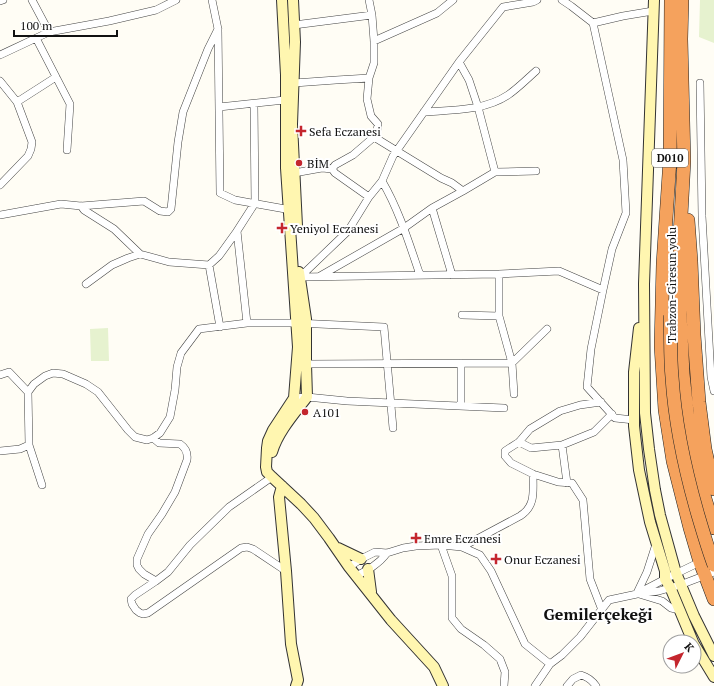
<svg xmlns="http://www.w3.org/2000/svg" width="714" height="686" font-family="'PT Serif',serif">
  <rect width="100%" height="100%" fill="#fffdf5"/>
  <path fill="#e6f2cf" d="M700 0H714V43L699 37Z
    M108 328 109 361H91L90 329Z"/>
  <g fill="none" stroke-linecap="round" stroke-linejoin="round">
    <g stroke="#444" stroke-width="8">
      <path id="street" d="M32 0 49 32
        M212 0 218 29 220 193 235 200 291 210
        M562 0 571 6 593 23 623 160 626 213 612 249 603 290 591 349 587 387 615 418 634 420
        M0 1 3 0
        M593 23 623 16 653 11
        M294 25 372 15
        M36 38 70 104 67 150
        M374 41 437 13 453 0
        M0 55 49 32 109 21 156 10 176 0
        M459 62 469 80 478 107 495 172
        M0 81 17 102 32 142 31 149 28 156 0 185
        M294 83 336 80 369 78
        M700 83 702 216 711 377 714 391
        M17 102 56 77
        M219 107 285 100
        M424 112C451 110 484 111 508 95 517 89 527 79 536 71
        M374 137 441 178 452 183 463 191
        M332 169 335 165 353 155 374 137 377 131 378 124 371 116 367 99 369 78 374 63V41L372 15 369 0
        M294 173 322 168 332 169 335 173 369 197
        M382 181C399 210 409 243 420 275
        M81 206 84 210 114 229 140 254 169 262 209 265 219 256 237 231
        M432 208 463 191 495 172 536 171
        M0 215 61 204 81 206 144 201 160 211 168 212 171 209 178 142 183 112 208 49 218 29
        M209 265 220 327
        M499 274V316L512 363 514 394
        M320 276 404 228 432 208 452 275
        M300 277 348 231 369 197 382 181 393 156 459 62 503 7 533 2 537 0
        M300 277 499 274 559 271 603 290
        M86 284 112 265 128 258 140 254
        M462 315 499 316
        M247 323 237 231 255 203 254 104
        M306 364 512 363 547 329
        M0 375 9 372 28 392
        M294 398 307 397 347 401 504 408
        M601 402 580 405 560 411 530 429 519 442 505 451V456L511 463 533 474 558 482 572 483 583 500 590 579 602 610
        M461 406V363
        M153 438 159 443 180 444C186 448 188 453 187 460L175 492 162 514 148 534 137 559V565L139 569 144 574 156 581
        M519 442 531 448 562 445 594 432 612 414
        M29 445 42 485
        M562 445 567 483
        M0 451 20 449 29 445 28 392 34 384 45 376 53 373 63 374 86 384 98 392 128 430 135 437 147 440 153 438 160 433 170 417 175 390 177 367 181 353 199 329 247 323H296L384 327 393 428
        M272 477 229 507 190 545 168 572 156 581 135 595 131 599 132 604 136 610 140 613 143 614 148 613 241 548 247 547 253 549 286 571
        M441 545 452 576V618L461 629 484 645 500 659 505 672 504 686
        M462 547 520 516C536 506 533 491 533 474
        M349 567 361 559 375 552 387 553 403 548 416 546 441 545 462 547 480 555 491 571 525 644 550 664
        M356 576C368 570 379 564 387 553
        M642 591 665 579 702 561
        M637 593 647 572 656 544
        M639 594 662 601 671 608 680 610
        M535 686 550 664 562 655 580 637 609 600 637 594 659 591 680 585 714 572
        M567 686 573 679 581 675C588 677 592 680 596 686"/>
    </g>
    <g stroke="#333" stroke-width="12">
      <path id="secondary" d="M282 0 286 75V168L298 347 294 398 273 430 268 441 267 448 266 467 267 472 272 477 301 504 314 518 329 538 349 567 391 620 434 667 443 686
        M293 0 295 42 292 124 297 226
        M654 0 644 284 645 413 649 449 655 490 660 515 676 573 694 616 714 656
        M639 328 634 372V426L639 470 650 522 665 571V579L670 587 693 642
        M272 452C278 432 294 414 307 397L306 364V319L299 272
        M282 486 279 497 286 571 291 644 298 680 296 686
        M338 548 361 559
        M368 569 371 592
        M694 644 714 677"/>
    </g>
    <g stroke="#222" stroke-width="14">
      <path id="highway" d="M682 0 681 39 684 161 680 234V314L683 374 687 412 694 451 703 492 714 528
        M670 159 663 264 661 346 665 410 673 461 690 528 700 562 714 599
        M670 166 671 0
        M688 220 691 261 694 335 699 402 705 449 714 489"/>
    </g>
    <use href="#street" stroke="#fff" stroke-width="7"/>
    <use href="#secondary" stroke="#fff6b0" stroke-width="10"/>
    <use href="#highway" stroke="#f5a25d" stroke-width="13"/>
    <g stroke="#222" stroke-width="14" stroke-linecap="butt">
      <path id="highway-bridge" d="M670 315C671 336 670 356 672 377 675 424 685 470 698 515 703 532 708 549 714 565"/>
    </g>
    <use href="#highway-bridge" stroke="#f5a25d" stroke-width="13"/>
  </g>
  <g fill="#c4262e" stroke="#fff" stroke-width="1.5">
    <path d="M299 125h4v4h4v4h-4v4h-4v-4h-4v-4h4z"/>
    <circle cx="299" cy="163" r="4"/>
    <path d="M280 222h4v4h4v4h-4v4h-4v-4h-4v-4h4z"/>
    <circle cx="305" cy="412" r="4"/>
    <path d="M414 532h4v4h4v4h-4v4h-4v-4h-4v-4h4z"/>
    <path d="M494 553h4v4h4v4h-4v4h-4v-4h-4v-4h4z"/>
  </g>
  <g text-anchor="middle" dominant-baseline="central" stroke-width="4" stroke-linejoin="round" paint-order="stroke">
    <rect fill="#fff" stroke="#585858" stroke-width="1" x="652" y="149" width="36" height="18" rx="3"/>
    <g font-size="11" font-weight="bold" fill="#111">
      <text x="670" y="158">D010</text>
    </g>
    <g font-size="12" fill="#111" stroke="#fff" text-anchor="start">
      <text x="309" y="131">Sefa Eczanesi</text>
      <text x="307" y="163">BİM</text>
      <text x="290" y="228">Yeniyol Eczanesi</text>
      <text x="313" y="412">A101</text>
      <text x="424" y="538">Emre Eczanesi</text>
      <text x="504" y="559">Onur Eczanesi</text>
    </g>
    <g font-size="12" fill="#111" stroke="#fff">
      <text transform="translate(671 285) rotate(-90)">Trabzon-Giresun yolu</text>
    </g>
    <g font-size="16" font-weight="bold" fill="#111" stroke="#fff">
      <text x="598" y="614">Gemilerçekeği</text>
    </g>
  </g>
  <g transform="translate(682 654) rotate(48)"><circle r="19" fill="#ffffff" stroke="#a0a0a0"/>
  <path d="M0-3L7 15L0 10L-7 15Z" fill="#c4262e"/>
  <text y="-6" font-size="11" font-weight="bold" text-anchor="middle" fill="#111111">K</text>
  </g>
  <path d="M14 30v6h103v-6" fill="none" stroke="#111111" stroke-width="2"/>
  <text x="20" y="30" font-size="12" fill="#111111" stroke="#ffffff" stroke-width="3" paint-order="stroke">100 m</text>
</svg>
